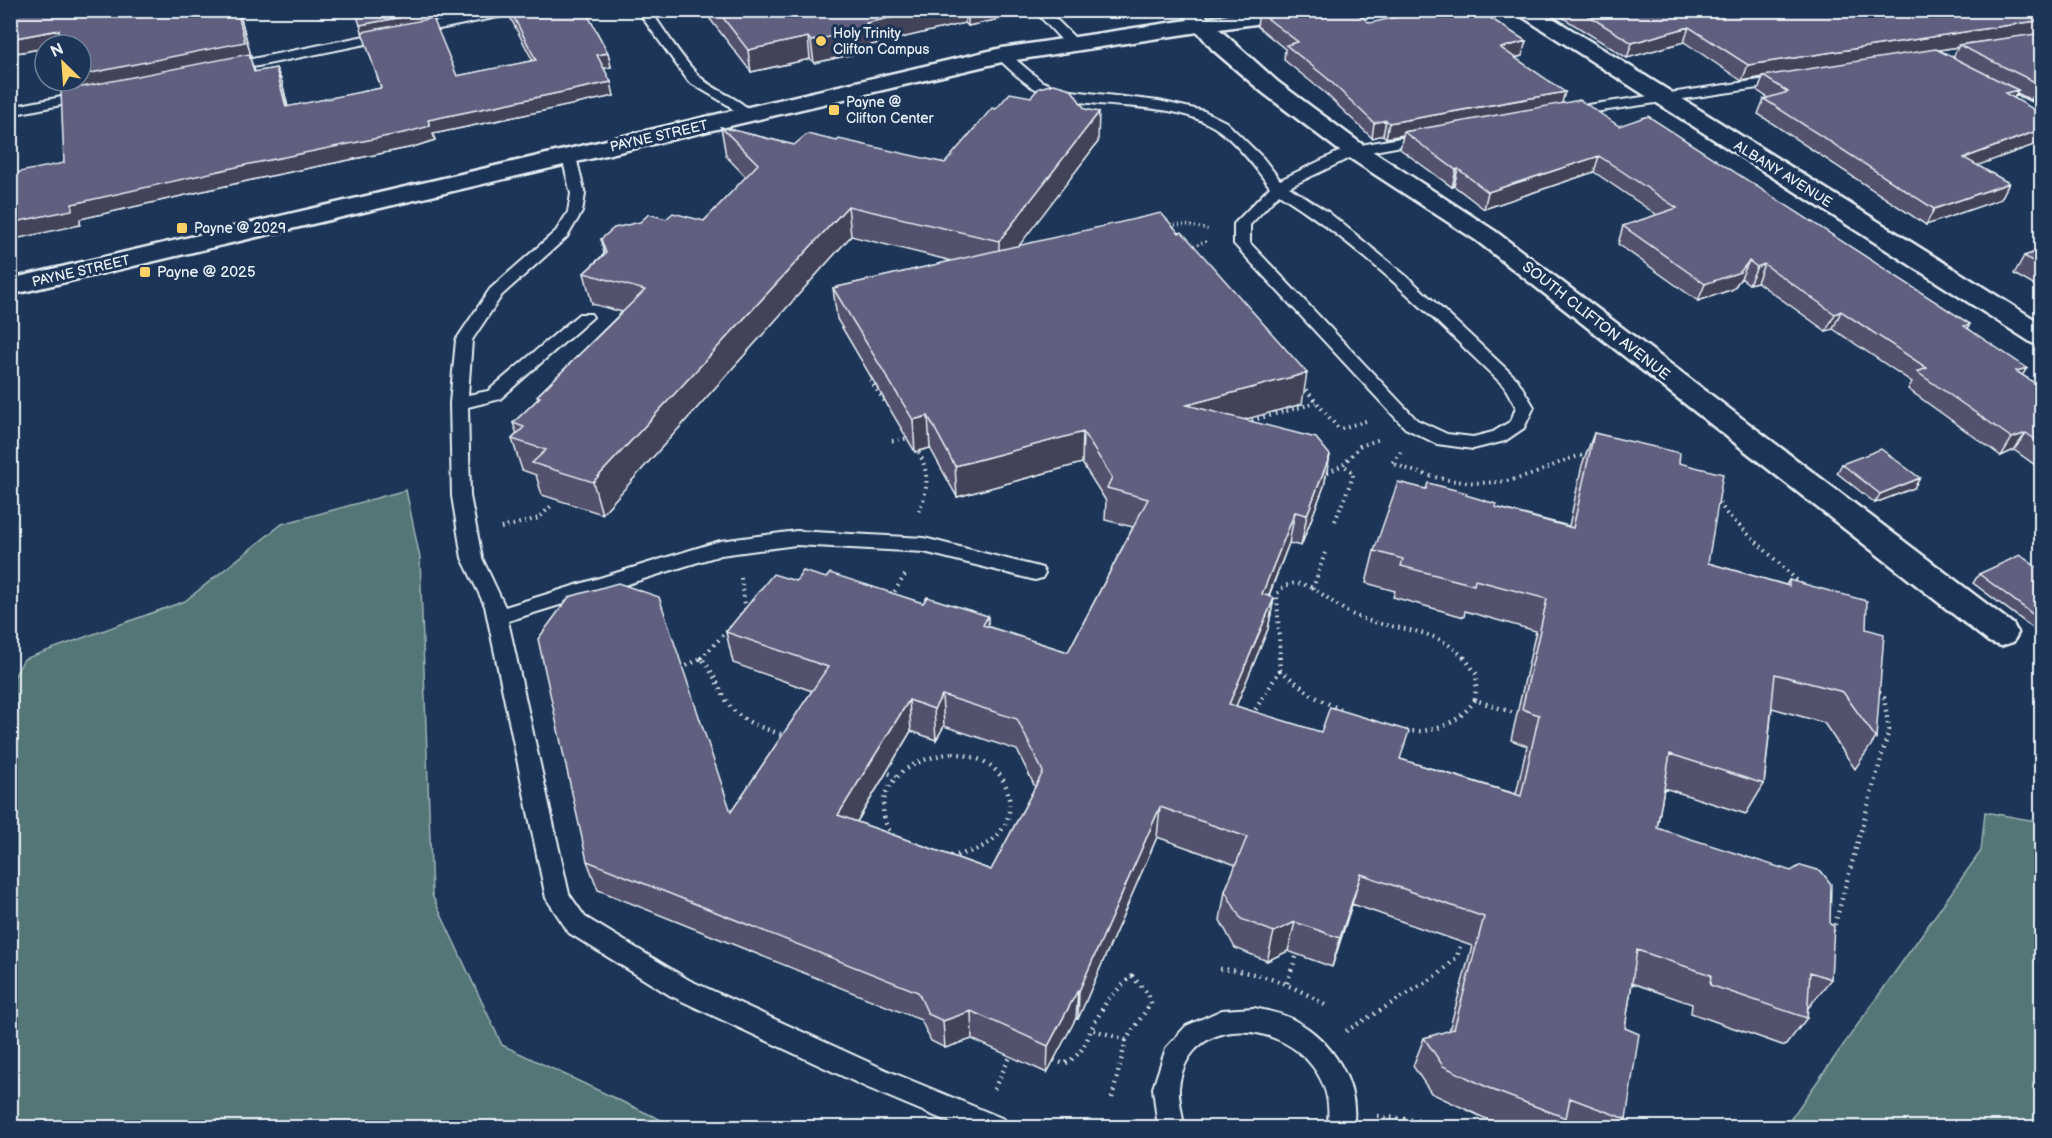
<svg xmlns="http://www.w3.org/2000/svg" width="2052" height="1138" font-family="'Balsamiq Sans',sans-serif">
  <rect width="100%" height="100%" fill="#1d3557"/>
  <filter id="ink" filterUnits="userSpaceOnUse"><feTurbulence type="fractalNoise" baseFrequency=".0167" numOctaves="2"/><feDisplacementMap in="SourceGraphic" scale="12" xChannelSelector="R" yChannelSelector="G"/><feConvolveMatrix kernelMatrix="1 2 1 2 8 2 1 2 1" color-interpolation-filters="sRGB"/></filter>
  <g filter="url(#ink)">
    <path fill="#547676" stroke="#9eb4b7" stroke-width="1.5" d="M406 490 420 558 432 895 502 1045 676 1127H11L10 684 24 659 185 601 282 524Z
      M1985 812 2041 822V1127H1785L1981 851Z"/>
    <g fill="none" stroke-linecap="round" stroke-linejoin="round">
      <g stroke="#e8f1f8" stroke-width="4">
        <path id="service" d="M492 10H519L513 14 228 72 221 68 228 64Z
          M637 10H650C665 31 680 56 698 75 714 92 739 96 755 116L753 119H743L728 105 689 82Z
          M1034 10H1047L1077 40 1078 43 1077 46H1067Z
          M1002 51 1007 52 1041 81 1063 90 1159 101 1204 111 1226 122 1263 158 1280 180 1349 147 1429 133 1434 134 1436 137 1434 140 1358 154 1289 187 1328 212 1411 280 1517 379 1534 407 1524 428 1505 441 1473 449 1437 444 1405 428 1234 244V224L1270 187C1256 168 1234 139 1214 127 1160 95 1084 116 1032 87 1020 80 1008 67 997 58L995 55 997 52ZM1279 194C1363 247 1433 318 1504 386L1516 407 1511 421 1493 432 1473 437 1447 434 1417 420 1250 243V225Z
          M1787 76 1794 80 1792 83 1567 116 1560 112 1567 108Z
          M1998 88 2042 107V116L1993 95 1991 92Z
          M87 92 92 93 94 96 92 99 10 115V107Z
          M569 153 576 157 585 194 582 212 567 237 502 295 472 340 468 395 488 391 579 314H591L593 317 500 399 468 407 470 496 482 558 505 607 720 541 796 531 924 538 1035 566 1042 568 1045 573 1042 578 1035 580 924 552 796 545 721 555 508 621 569 894 585 917 689 980 886 1070 1004 1119 1008 1128H963L868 1088 671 996 569 933 546 898 485 606 462 558 452 496 450 403 456 340 490 289 556 231 568 212 571 194 562 157Z
          M1254 1008C1267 1011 1282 1013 1294 1020 1331 1039 1361 1084 1353 1128H1327C1345 1031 1191 990 1179 1087 1178 1099 1183 1115 1184 1128H1158L1153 1088 1166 1048 1186 1026 1222 1010Z"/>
      </g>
      <g stroke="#e8f1f8" stroke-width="5">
        <path id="minor" d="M1182 10H1202L1208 18 1262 10H1323L1320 14 1313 16 1219 29 1278 82 1363 145 1495 231 2013 624 2018 633 2013 642 2001 646 1989 642 1477 241 1345 155 1262 92 1212 49 1198 32 1002 62 10 295V279L1002 48 1188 20Z
          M1515 10H1540L2042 324V345L2032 343 1518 14Z"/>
      </g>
      <path stroke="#e8f1f8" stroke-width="3" stroke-dasharray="1 3" stroke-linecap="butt" d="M1167 225H1187L1210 230
        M1190 247 1208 241"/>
      <path stroke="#e8f1f8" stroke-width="4" stroke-dasharray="1.5 4.5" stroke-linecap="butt" d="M870 380 890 409
        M1302 385 1339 429 1366 421
        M1246 422 1316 403
        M892 441 910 438
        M916 447C929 469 930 489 918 512
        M1401 452 1392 463C1438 482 1488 491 1536 473 1554 466 1569 456 1588 455
        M1322 475 1343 465 1360 446 1380 439
        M1716 498 1727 514 1803 586
        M1335 521 1353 477V472L1343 465
        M501 528 539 518 553 504
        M1325 553 1313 588C1329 598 1343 612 1361 618 1399 632 1435 626 1465 659
        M741 578 746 612
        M890 593 893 594 905 575
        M701 658 733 625
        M700 659H702
        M1280 659 1277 594C1287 580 1299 582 1313 588"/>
      <path stroke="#e8f1f8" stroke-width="4.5" stroke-dasharray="1.5 5" stroke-linecap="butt" d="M1279 657 1280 670 1313 696 1345 712
        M1464 657 1477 675 1475 700 1517 714
        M681 669 701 658C712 670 717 684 725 698 737 722 763 728 787 736
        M1252 715 1280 670
        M1406 731C1435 733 1458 724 1475 700
        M953 753C965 755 977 757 988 764 1010 778 1017 812 1000 832 992 843 978 850 965 853 879 877 840 769 953 753Z
        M883 771 896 776
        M1833 931 1889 730 1884 698 1878 691
        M1220 969C1261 972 1294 985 1328 1007
        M1132 976 1148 994 1151 1003 1126 1040 1091 1029 1108 999Z
        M1287 983 1297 954
        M1346 1031 1438 975 1457 957 1461 942
        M1054 1060 1064 1064C1080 1056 1086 1045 1091 1029
        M994 1089 1011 1055
        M1112 1098 1126 1040
        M1378 1116 1428 1122H1455L1472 1128"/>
      <use href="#service" fill="#1d3557" fill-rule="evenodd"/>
      <use href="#minor" fill="#1d3557" fill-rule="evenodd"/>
    </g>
    <path fill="#53516d" stroke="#e8f1f8" stroke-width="1.5" fill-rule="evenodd" d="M10 10H258L240 15 251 56 249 57 255 72 276 68 282 82 288 107 381 88 432 18 457 76 533 61 510 17 508 10H585L608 53 611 67 604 68 614 96 433 134 435 140 413 147 256 179 80 219V225L64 163 67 90 62 81H81V45H45V48L10 54Z
      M703 10H1016L1017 15 968 26 965 23 871 45 872 50 814 63 810 59 751 72Z
      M1561 10H2042V97L2031 100 2017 93 1978 166 2009 183 2001 199 1926 225 1758 114 1764 99 1768 98 1758 91 1763 77 1742 81 1684 42 1627 58 1560 16ZM1958 47 1953 57 1939 50Z
      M1259 12 1370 23 1522 56 1515 58 1562 103 1619 126 1970 324 1968 328 2022 375 2042 388V470L2014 450 2001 456 1908 389 1912 382 1833 329 1826 331 1757 282 1749 284 1741 278 1733 289 1698 301 1618 244 1623 226 1657 215 1594 172 1484 209 1454 186 1452 187 1400 149 1403 135 1386 138 1383 135 1372 138 1325 93 1284 60 1285 49 1257 26Z
      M721 127 794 145 837 141 945 163 1098 142 1019 245 1302 404 1245 419 1330 455 1324 486 1301 546 1289 543 1269 596 1274 598 1268 629 1236 706 1400 759 1516 794 1527 746 1511 740 1536 631 1465 611 1464 617 1393 597 1395 591 1366 583 1374 551 1426 489 1466 496 1495 507 1569 526 1582 465 1594 433 1679 463 1708 563 1786 585 1789 580 1866 629 1876 738 1855 769 1824 723 1772 708 1764 784 1746 814 1664 788 1657 828 1830 924 1831 979 1809 1007H1808L1807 1018 1785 1046 1691 1013 1692 1004 1632 983 1625 1028 1626 1119 1620 1128H1508L1482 1117 1431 1093 1413 1066 1424 1038 1449 1031 1472 946 1352 904 1332 967 1288 951 1267 961 1235 948 1220 920 1225 891 1236 865 1157 837 1078 1019 1076 1018 1047 1073 972 1039 945 1048 931 1041 921 1020 598 890 587 861 731 812 812 691 733 663 726 632 796 581 989 627 1068 652 1133 527 1105 520 1106 501 1082 463 957 497 930 448 915 452 837 319 833 288 952 261 851 236 602 514 542 495 536 475 522 470 512 439 517 434 513 423 538 399 537 396 622 312 592 304 584 273 604 254 601 239 666 219 704 221 746 177 726 156ZM944 726 1017 750 1035 787 991 870 857 822 911 731 936 740Z
      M2042 250V290L2014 274 2024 256Z
      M1842 464 1914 488 1875 503 1837 473Z
      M2042 571V635L1973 583 1979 574Z"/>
    <path fill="#434259" stroke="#e8f1f8" stroke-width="1.5" d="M237 10H258L240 15 251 56 249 57 254 68 259 87 68 93 62 81H81V75Z
      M925 10H965V23L871 45 872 50 814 63 811 41 866 23Z
      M968 10H1016L1017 15 968 26Z
      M430 12 432 20 363 34 360 25Z
      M2042 20V34L1959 45 1958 47 1765 77 1763 76V77L1742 81 1748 65Z
      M1689 27 1684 42 1627 58 1632 43Z
      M59 30 66 44 59 45H45V48L10 54V39Z
      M808 37 810 59 751 72 748 50Z
      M1526 41 1522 56 1497 62 1501 48Z
      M608 53 611 67 600 69 597 55Z
      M276 68 282 82 291 122 286 107Z
      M611 82 614 96 433 134 435 140 413 147 256 179 80 219V225L10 240V223L72 204 428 120Z
      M2039 84H2042V97L2031 100Z
      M2018 90 2010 105 2005 93Z
      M1565 92 1561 106 1404 132 1403 135 1386 138 1389 123Z
      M1099 112 1098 142 999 272V241Z
      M1386 120 1383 135 1372 138 1374 123Z
      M2042 129V142L1957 173 1964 158Z
      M1599 156 1594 172 1484 209 1488 192Z
      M1458 169 1454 186 1452 187 1456 170Z
      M2009 183 2001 199 1926 225 1934 209Z
      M848 206 851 236 602 514 593 482Z
      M1749 261 1741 278 1733 289 1698 301 1705 284Z
      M1764 264 1757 282 1749 284 1757 267Z
      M1841 311 1833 329 1826 331 1835 314Z
      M2027 368 2016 385V371Z
      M1307 373 1302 404 1184 436 1187 405Z
      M928 416 930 448 915 452 913 420Z
      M1083 432 1082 463 957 497 955 466Z
      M2026 433 2014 450 2001 456 2012 438Z
      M1330 455 1324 486 1301 546 1307 515Z
      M1920 478 1914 488 1875 503 1880 494Z
      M1295 512 1289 543 1257 625 1262 594Z
      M1274 598 1268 629 1224 735 1229 704Z
      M988 616 989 648 983 625Z
      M942 695 944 726 936 740 934 709Z
      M909 700 911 731 843 845 838 815Z
      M1160 807 1157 837 1078 1019 1079 991Z
      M1361 874 1352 904 1332 967 1340 938Z
      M1295 922 1288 951 1267 961 1274 932Z
      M1078 990 1076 1018 1047 1073 1048 1046Z
      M971 1011 972 1039 945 1048 943 1021Z"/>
    <path fill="#605e7f" stroke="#e8f1f8" stroke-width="1.5" fill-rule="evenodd" d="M10 10H237L245 42 81 75V45H60L59 30 10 39Z
      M355 10H430V12L360 25Z
      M510 10H585L608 53 597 55 611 82 428 120 430 126 408 132 250 164 72 204V210L10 223V174L64 163 61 91 249 54 254 72 276 68 286 107 381 88 362 32 433 18 457 76 536 60Z
      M717 10H925L866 23 870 28 811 41 808 37 748 50Z
      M1267 10H1352L1370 23 1429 10H1478L1526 41 1501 48 1565 92 1389 123 1386 120 1374 123 1327 78 1286 45 1298 42 1259 12Z
      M1579 10H2042V20L1748 65 1689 27 1632 43Z
      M2042 33V84H2039L1959 45Z
      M1936 49 2018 90 2005 93 2042 114V129L1964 158 2009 183 1934 209 1764 99 1788 92 1763 76Z
      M1054 84 1071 89 1085 109 1099 112 999 241 848 206 593 482 532 463 546 450 512 439 524 427 513 423 540 397 537 396 645 290 584 273 606 253 601 239 614 228 640 222 649 214 666 219 673 213 704 221 758 164 721 127 794 145 807 134 837 141 839 139 945 163 992 108 996 109 1010 93 1031 97 1039 88Z
      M1580 100 1619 126 1648 116 1970 324 1964 326 2027 368 2016 371 2042 388V444L2026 433 2012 438 1917 372 1927 368 1841 311 1835 314 1764 264 1757 267 1749 261 1740 272 1705 284 1623 226 1677 208 1599 156 1488 192 1458 169 1456 170 1404 132Z
      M1161 213 1179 233 1182 232 1307 373 1187 405 1316 438 1330 455 1307 515 1295 512 1262 594 1274 598 1229 704 1321 732 1330 707 1409 731 1400 759 1521 796 1539 715 1522 709 1547 599 1475 580 1474 585 1401 566 1403 559 1374 551 1398 482 1426 489 1428 483 1467 493 1466 495 1496 504 1495 507 1573 528 1594 433 1680 453 1679 463 1723 474 1708 563 1789 586V580L1867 601 1866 629 1884 634 1876 738 1843 692 1775 674 1764 784 1670 754 1657 828 1791 871 1801 865 1821 871 1831 884 1830 924 1834 926 1831 979 1810 972 1807 1018 1710 985 1711 975 1637 950 1625 1028 1639 1034 1626 1119 1570 1098 1566 1118 1495 1091 1443 1066 1424 1038 1454 1029 1484 917 1361 874 1340 938 1295 922 1274 932 1241 919 1225 891 1247 837 1160 807 1079 991 1078 990 1048 1046 971 1011 943 1021 928 1014 918 992 587 861 538 639 569 597 618 583 659 597 731 812 828 667 726 632 773 574 796 581 803 571 826 578 830 573 923 603 927 597 988 616 983 625 1068 652 1148 499 1107 488 1112 477 1083 432 955 466 928 416 913 420 833 288ZM942 695 1017 719 1043 772 991 870 838 815 909 700 934 709Z
      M2042 250V267L2024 256Z
      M1881 449 1920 478 1880 494 1842 464Z
      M2020 555 2042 571V621L1979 574Z"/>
  </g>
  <g fill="#ffd166" stroke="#1d3557" stroke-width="2">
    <circle cx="821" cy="41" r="6"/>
    <rect x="828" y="104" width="12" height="12" rx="3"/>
    <rect x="176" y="222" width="12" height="12" rx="3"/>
    <rect x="139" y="266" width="12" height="12" rx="3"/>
  </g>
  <g text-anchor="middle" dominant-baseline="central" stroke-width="6" stroke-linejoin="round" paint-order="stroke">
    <g font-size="14" fill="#e8f1f8" stroke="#1d3557" text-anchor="start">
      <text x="833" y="33">Holy Trinity<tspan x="833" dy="16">Clifton Campus</tspan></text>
      <text x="846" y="102">Payne @<tspan x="846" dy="16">Clifton Center</tspan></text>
      <text x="194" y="228">Payne @ 2029</text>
    </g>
    <g font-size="14" fill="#e8f1f8" stroke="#1d3557">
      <text transform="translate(659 136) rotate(-13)">PAYNE STREET</text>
      <text transform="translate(1783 174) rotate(32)">ALBANY AVENUE</text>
      <text transform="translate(81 271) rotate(-13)">PAYNE STREET</text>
    </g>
    <g font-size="15" fill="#e8f1f8" stroke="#1d3557" text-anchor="start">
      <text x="157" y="272">Payne @ 2025</text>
    </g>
    <g font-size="15" fill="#e8f1f8" stroke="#1d3557">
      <text transform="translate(1596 321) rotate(38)">SOUTH CLIFTON AVENUE</text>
    </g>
  </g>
  <rect width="2052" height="1138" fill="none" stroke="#1d3557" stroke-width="36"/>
  <rect x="18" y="18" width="2016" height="1102" fill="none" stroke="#e8f1f8" stroke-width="2" filter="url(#ink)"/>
  <g transform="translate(63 63) rotate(335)"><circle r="28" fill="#1d3557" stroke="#6e8097" stroke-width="1.5"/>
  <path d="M0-4.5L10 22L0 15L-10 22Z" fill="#ffd166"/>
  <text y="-9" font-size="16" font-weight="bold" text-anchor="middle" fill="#e8f1f8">N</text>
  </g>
</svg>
